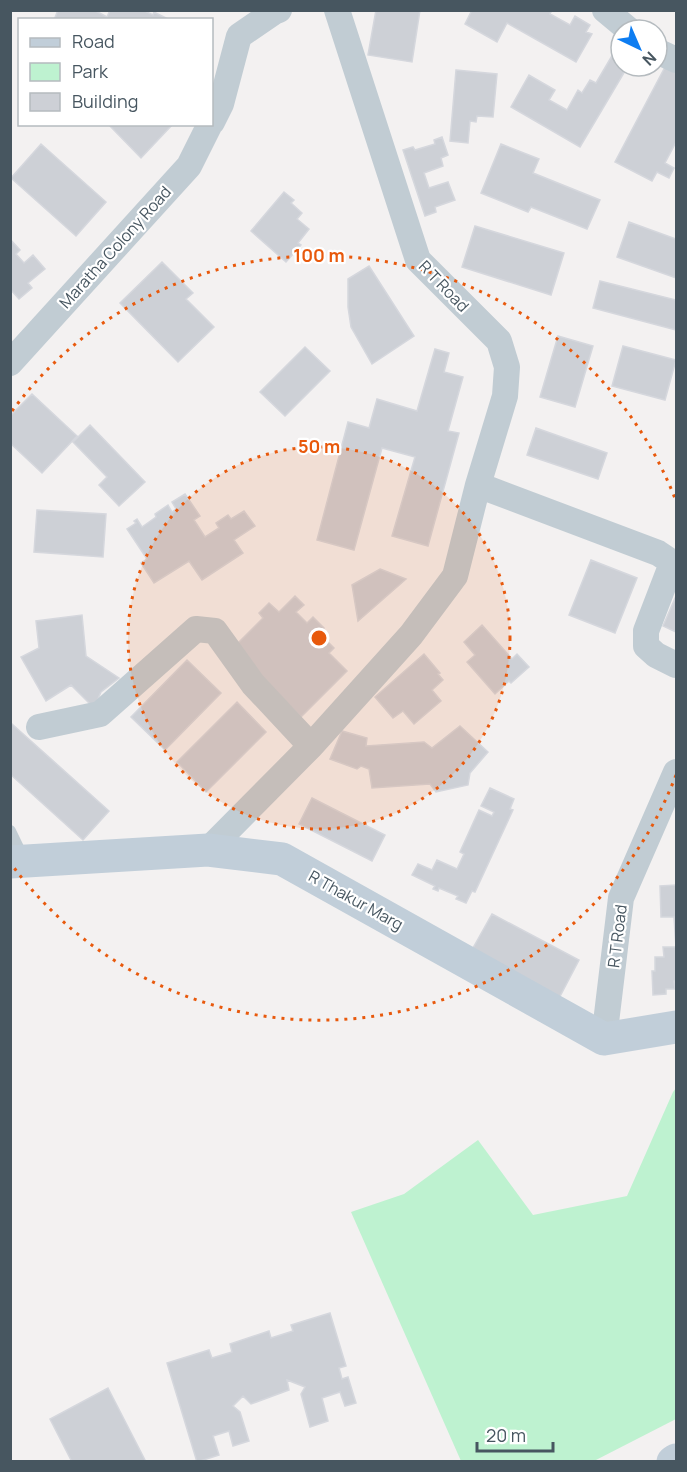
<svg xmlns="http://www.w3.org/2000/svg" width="687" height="1472" font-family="Manrope,sans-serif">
  <rect width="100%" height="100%" fill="#f3f1f1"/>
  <path fill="#bef2d0" d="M676 1088V1419L594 1461H461L351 1212 404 1194 478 1140 533 1215 627 1196 673 1092Z"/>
  <path fill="#cdd0d6" stroke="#d5d7dd" stroke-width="1.5" d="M58 10H94L107 17 110 10H143L153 15 154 12 168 19 54 20Z
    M376 10H420L412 62 368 55Z
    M472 10H552L550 14 570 25 575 16 590 25 586 32 592 34 576 62 507 23 497 42 465 24Z
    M613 54 621 58V66H628L580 147 511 107 529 75 555 90 549 100 567 110 578 90 582 93 590 80 596 83Z
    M665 67 676 73V142L665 163 674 168 669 178 657 172 652 181 615 162Z
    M456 70 497 74 493 117 477 116 476 122 470 121 468 143 450 141Z
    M108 124H173L141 158Z
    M442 137 448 155 441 158 443 166 424 173 429 188 448 182 455 200 435 207 436 212 425 216 403 150 413 147 415 150 435 144 434 140Z
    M41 144 106 202 76 236 11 178Z
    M501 144 539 159 533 173 600 200 587 229 531 207 528 212 481 193Z
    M284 192 294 200 291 203 302 213 297 219 309 229 298 243 301 245 286 262 251 231Z
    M629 222 676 239V278L617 257Z
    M475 226 564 253 551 295 462 267Z
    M10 239 20 250 16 254 24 263 33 255 45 269 28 283 32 288 19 299 10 289Z
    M162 262 193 293 186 299 214 327 178 362 120 303Z
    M369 266 414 336 372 364 351 327 348 307V279Z
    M600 281 676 300V330L593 308Z
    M558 336 593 346 575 407 540 397Z
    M623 346 676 360 665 400 612 386Z
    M305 347 330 371 285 416 260 392Z
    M435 349 449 353 444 372 463 377 448 431 459 433 428 546 392 536 415 457 382 448 354 550 317 540 348 422 369 428 377 399 417 411Z
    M32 394 77 436 42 473 10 443V416Z
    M90 425 145 482 119 506 99 485 107 477 73 442Z
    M536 428 607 453 598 479 527 455Z
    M185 494 200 516 194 520 205 537 219 528 216 523 228 515 231 519 244 511 255 526 234 540 243 553 202 580 189 561 154 583 141 563 147 559 127 529 136 523 134 521 137 519 142 527 156 517 155 514 168 505 172 512 176 509 172 502Z
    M37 510 106 514 103 557 34 552Z
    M591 560 637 578 615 633 569 615Z
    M380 569 406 579 358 621 352 585Z
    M295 596 304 605 296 612 307 623 313 617 324 628 319 633 334 648 329 653 347 671 301 717 233 648 263 618 259 613 269 603 279 612Z
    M676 596V632L663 626Z
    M82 615 86 656 119 678 101 692 94 708 71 685 46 701 21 657 39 648 36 621Z
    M482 625 512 659 517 654 529 667 511 683 509 681 495 694 467 662 475 655 464 642Z
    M424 654 440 673 438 674 443 680 432 690 441 701 414 724 403 711 393 718 375 697Z
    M187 660 221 693 165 750 131 717Z
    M237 702 266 732 206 792 177 762Z
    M12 724 109 811 83 840 10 774V726Z
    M460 726 488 752 470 773 468 785 436 792 430 784 372 788 369 769 361 766 357 769 330 759 342 731 367 738 366 746 424 742 432 748Z
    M490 788 514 799 510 809 513 810 475 892 472 891 466 903 456 899 458 896 439 888 438 891 433 889 435 886 412 875 418 864 432 870 437 860 457 869 464 854 460 852 479 810 492 816 494 812 481 806Z
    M312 798 385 835 372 861 299 824Z
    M676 885V981H674L675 989H666V994L653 995 652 971H655V957H664L663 947H676L674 917H661L660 886Z
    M492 914 579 960 556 1004 468 957Z
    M330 1313 346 1366 339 1368 342 1379 348 1377 356 1403 345 1406 340 1392 322 1398 328 1421 310 1427 301 1394 305 1387 287 1380 289 1390 251 1404 243 1396 233 1406 240 1412 249 1441 233 1446 229 1431 213 1436 219 1455 197 1462 167 1363 209 1350 212 1358 232 1352 230 1344 269 1331 271 1338 293 1331 291 1325Z
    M108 1388 146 1462H72L50 1419Z"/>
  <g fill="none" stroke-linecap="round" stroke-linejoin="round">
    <path stroke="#c1ccd3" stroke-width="12" d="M10 831 24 860"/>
    <path stroke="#c1ccd3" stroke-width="26" d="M605 10 629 30
      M657 51 676 60
      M212 122 221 104 239 36 274 12 279 10
      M10 363 189 166 210 124
      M478 485 658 553 667 559 671 566 646 631V646L656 655 676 665
      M39 727 100 714 196 629 215 631 253 684 311 746
      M208 850 311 746 411 635 455 576 478 485 505 396 507 367 499 341 418 260 337 10
      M604 1039 621 898 676 772"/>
    <path stroke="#c1ced9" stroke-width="33" d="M10 862 208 850 282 859 604 1039 676 1027
      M673 1462 676 1460"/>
  </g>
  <circle cx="319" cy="638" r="191" fill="#e8590c" fill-opacity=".12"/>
  <g fill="none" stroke="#e8590c" stroke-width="3" stroke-dasharray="3 6">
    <circle cx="319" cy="638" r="191"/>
    <path d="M676 775A382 382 0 0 1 12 865M12 411A382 382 0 0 1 676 501"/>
  </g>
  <g text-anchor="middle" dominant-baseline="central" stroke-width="4.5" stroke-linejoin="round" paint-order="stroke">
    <g font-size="16" fill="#475660" stroke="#fff">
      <text transform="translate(115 247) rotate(-48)">Maratha Colony Road</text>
      <text transform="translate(444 286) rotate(46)">R T Road</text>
      <text transform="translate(356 900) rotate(29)">R Thakur Marg</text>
      <text transform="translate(617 936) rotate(-83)">R T Road</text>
    </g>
  </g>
  <circle cx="319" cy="638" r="9" fill="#e8590c" stroke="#fff" stroke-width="3"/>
  <g font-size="18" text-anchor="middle" font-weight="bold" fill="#e8590c" stroke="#fff" stroke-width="4.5" stroke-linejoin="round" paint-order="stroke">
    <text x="319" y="262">100 m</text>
    <text x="319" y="453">50 m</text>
  </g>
  <rect width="687" height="1472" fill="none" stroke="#475660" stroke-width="24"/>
  <rect x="18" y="18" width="195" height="108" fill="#ffffff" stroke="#b5bbbf" stroke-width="1.5"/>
  <rect x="30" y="38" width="30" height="9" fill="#c1ced9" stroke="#b5bbbf" stroke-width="1.5"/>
  <text x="72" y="48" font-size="18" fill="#475660">Road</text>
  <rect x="30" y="63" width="30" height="18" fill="#bef2d0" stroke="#b5bbbf" stroke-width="1.5"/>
  <text x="72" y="78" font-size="18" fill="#475660">Park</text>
  <rect x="30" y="93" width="30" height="18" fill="#cdd0d6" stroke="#b5bbbf" stroke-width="1.5"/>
  <text x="72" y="108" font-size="18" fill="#475660">Building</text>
  <g transform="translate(639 48) rotate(136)"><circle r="28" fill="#ffffff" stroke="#b5bbbf" stroke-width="1.5"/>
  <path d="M0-4.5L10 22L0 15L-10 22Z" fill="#0e7df1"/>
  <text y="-9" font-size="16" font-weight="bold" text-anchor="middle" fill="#475660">N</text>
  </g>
  <path d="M477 1442v9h76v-9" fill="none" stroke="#475660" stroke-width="3"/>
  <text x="486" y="1442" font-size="18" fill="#475660" stroke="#ffffff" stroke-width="4.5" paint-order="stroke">20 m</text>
</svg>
